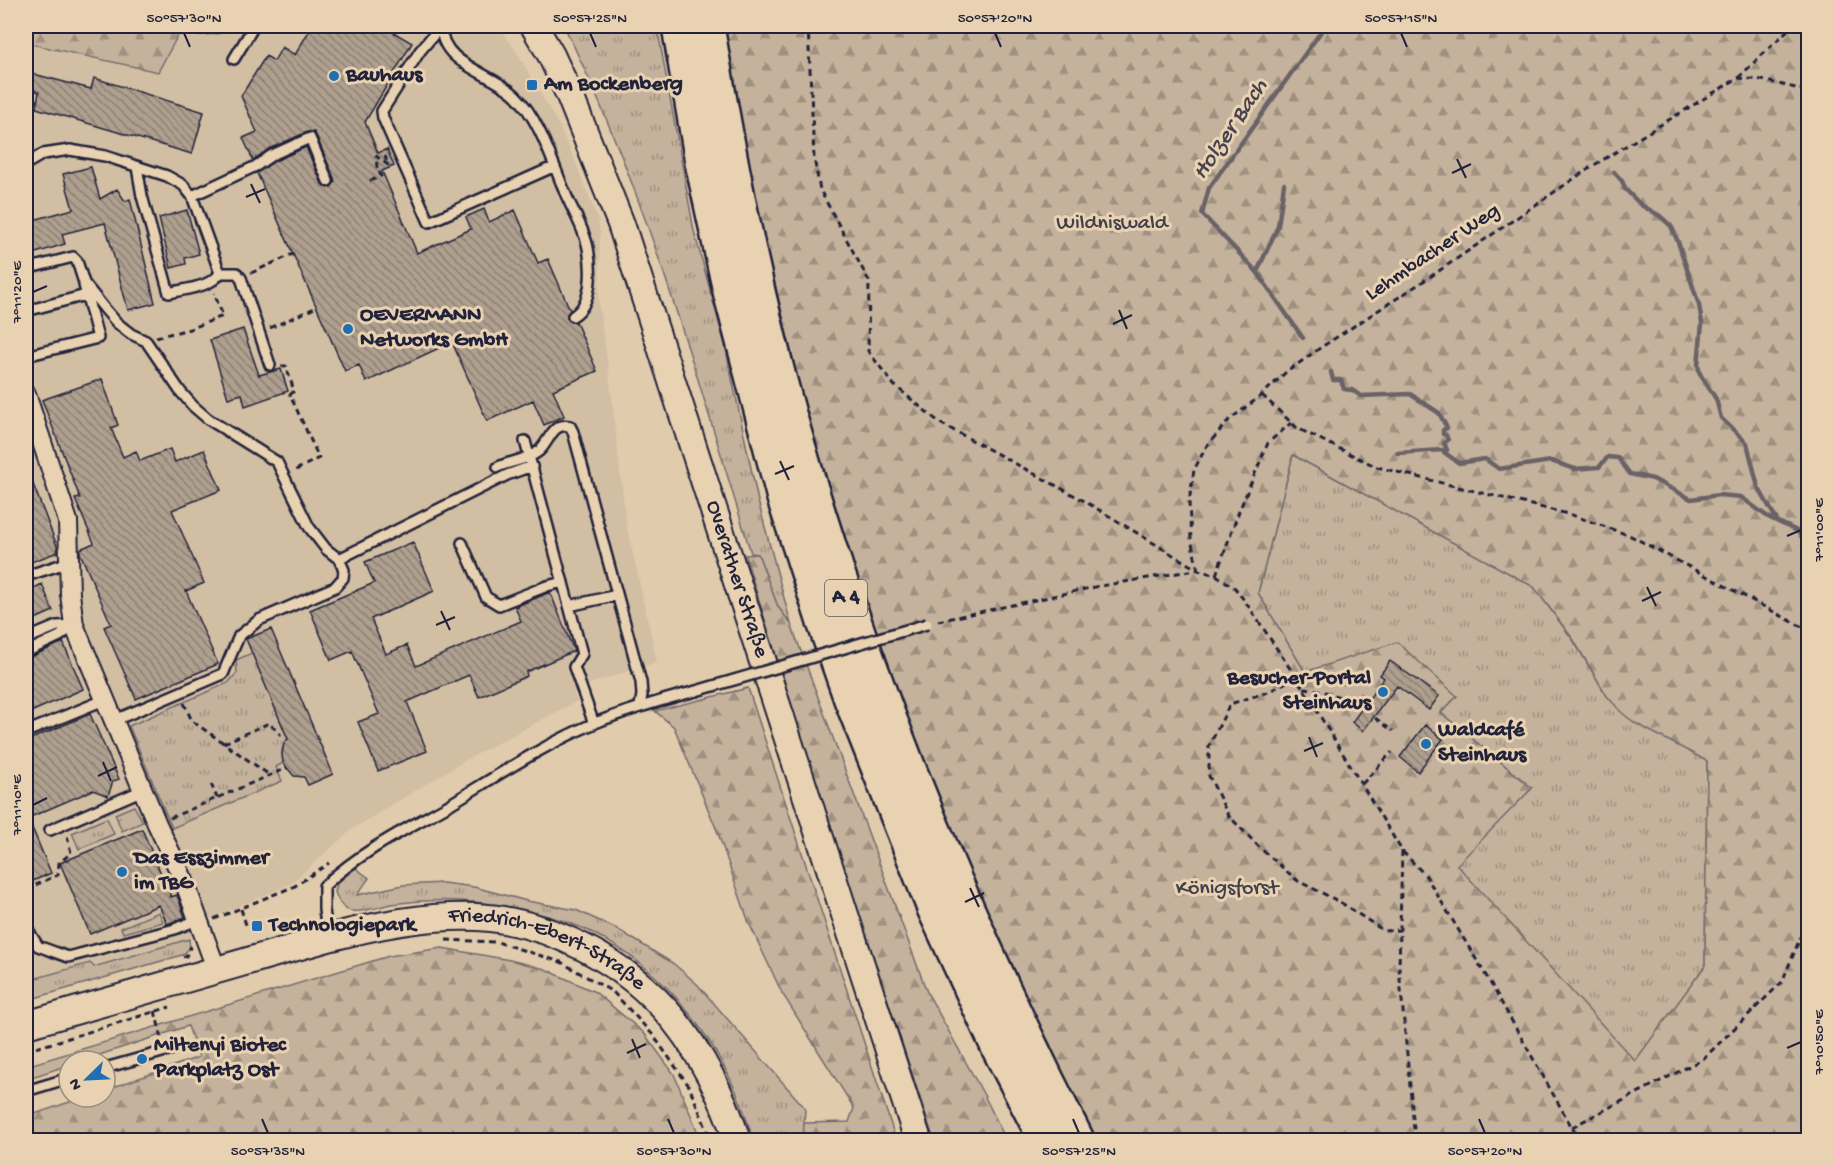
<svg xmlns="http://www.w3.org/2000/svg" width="1834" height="1166" font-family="'Gochi Hand',sans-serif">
  <defs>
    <pattern id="grass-tufts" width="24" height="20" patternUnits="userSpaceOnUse" patternTransform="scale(1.5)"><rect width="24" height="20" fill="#c4b29c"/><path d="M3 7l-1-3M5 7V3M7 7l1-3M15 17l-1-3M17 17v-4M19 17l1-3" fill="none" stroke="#9f9080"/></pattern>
    <pattern id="forest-firs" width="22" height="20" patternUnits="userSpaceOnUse" patternTransform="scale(1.5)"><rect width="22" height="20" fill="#c4b29c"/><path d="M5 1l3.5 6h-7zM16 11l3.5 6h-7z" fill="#9f9080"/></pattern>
    <pattern id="building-back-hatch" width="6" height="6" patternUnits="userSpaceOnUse" patternTransform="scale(1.5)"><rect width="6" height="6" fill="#ae9f8e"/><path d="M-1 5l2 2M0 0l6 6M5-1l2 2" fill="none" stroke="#8d8175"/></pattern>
  </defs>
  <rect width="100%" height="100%" fill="#e0cbac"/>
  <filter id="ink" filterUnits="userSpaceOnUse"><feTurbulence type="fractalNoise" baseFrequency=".0167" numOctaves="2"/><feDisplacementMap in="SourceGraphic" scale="12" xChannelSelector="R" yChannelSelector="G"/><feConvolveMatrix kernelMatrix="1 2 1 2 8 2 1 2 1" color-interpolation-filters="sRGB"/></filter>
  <g filter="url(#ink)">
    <path fill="#d1bea3" d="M243 26H498L516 51 559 126 575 161 598 220 600 234 599 308 608 365 626 523 657 662 592 683 573 692 577 701 464 761 354 828 290 884 207 920 190 937V948L182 955 26 988V43L158 72 178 35 199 36 223 34Z"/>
    <path fill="url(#grass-tufts)" stroke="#736a6c" stroke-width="1.5" d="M564 26H657L694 231 725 345 758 501 791 624 778 607 758 554 751 553C696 375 647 193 564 26Z
      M1293 455 1534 587 1573 640 1607 696 1673 742 1707 761 1705 966 1635 1062 1456 865 1532 788 1441 713 1456 697 1305 672 1258 593Z
      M252 653 288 739 282 749 283 763 276 767 282 781 172 828 129 726 228 683 237 673 236 660Z
      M134 806 143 822 122 831 115 814Z
      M107 818 114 834 79 849 72 833Z
      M354 867 369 878 357 895 403 885 443 883 474 887 527 901 576 910 617 929 674 964 697 984 805 1108 803 1140H753C729 1053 672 972 589 931 562 918 531 911 501 906 465 899 429 899 392 904 380 906 364 913 352 911 342 910 338 900 335 892L337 884Z
      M159 912 163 922 123 933 121 928Z
      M189 939 190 948 182 955 28 1000 26 981 90 963 94 967Z"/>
    <path fill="url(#forest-firs)" stroke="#736a6c" stroke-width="1.5" fill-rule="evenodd" d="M26 26H243C218 36 205 36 178 35L158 72 26 43Z
      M725 26H1808V1140H1095L1074 1104 986 923 900 711 805 410 737 123ZM1293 455 1534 587 1573 639 1607 696 1621 712 1635 723 1707 761 1705 966 1635 1061 1457 865 1532 788 1441 713 1457 696 1397 642 1305 672 1258 593Z
      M758 554 778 607 791 624 927 992 984 1095 1006 1140H934L814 777 745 555Z
      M748 688 896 1140H803L804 1123 849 1122 854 1108 782 993 749 923 718 833 674 727 655 711Z
      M442 948 510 960 545 969 595 992 644 1033 674 1074 701 1140H26V1117L84 1097H105V1090L199 1057 188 1026 81 1061H69V1065L26 1079V1066L389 956Z"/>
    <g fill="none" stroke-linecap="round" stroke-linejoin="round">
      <path stroke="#6b6266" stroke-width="4.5" d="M1614 172 1622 181 1625 189 1641 205 1660 216 1671 226 1678 242 1699 305 1702 323 1698 365 1700 374 1716 399 1721 418 1747 443 1758 487 1778 522
        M1257 272 1278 226 1284 184
        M1303 338 1257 272 1202 214 1209 188 1325 26
        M1331 372 1333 380H1341L1344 389 1352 390 1361 396 1410 394 1439 413 1447 428 1443 430V434L1446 435 1448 440 1444 443 1447 450 1445 453 1459 463 1485 459 1499 469 1551 461 1575 469 1599 467 1608 457 1618 458 1630 474 1653 479 1691 499 1719 495 1741 497 1768 517 1797 531 1808 544
        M1397 453 1442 450 1445 453"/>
    </g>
    <path fill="url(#building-back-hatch)" stroke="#22223b" stroke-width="1.5" d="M312 26H383L412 43 365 122 378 153 387 149 394 166 382 171 417 253 471 229 466 217 484 209 489 222 515 210 538 263 548 259 570 310 567 318 570 322H576L597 371 553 390 564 416 544 425 533 400 487 421 452 342 366 382 359 365 345 371 257 173 275 161 306 147 322 184 327 188 331 187 335 182 334 178 316 135 314 132H307L269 149 253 160 243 138 257 132 241 96 262 62 266 56 274 61 282 47 295 55Z
      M26 72 91 89 94 78 204 112 192 154 36 108 39 92 26 88Z
      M91 167 100 199 117 189 125 201 130 199 155 303 128 310 105 223 62 234 65 244 26 256V222L73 209 63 174Z
      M187 210 199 254 185 258 186 264 171 268 159 218Z
      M243 329 259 375 281 369 288 391 245 406 242 394 228 398 210 340Z
      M102 379 118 425 111 428 123 457 136 451 140 461 170 449 175 462 204 450 221 490 172 510 204 583 186 591 218 664 136 699 104 627 111 624 80 553V549L94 543 75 499 80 498 42 400Z
      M26 466 57 546 58 552 26 564Z
      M413 542 434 591 371 619 386 654 407 645 416 666 521 621 515 607 550 592 574 651 526 672 527 676 479 697 469 675 407 702 427 751 378 771 358 722 379 714 352 651 331 660 310 610 374 583 365 562Z
      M42 584 53 611 26 623V592Z
      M271 629 333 774 308 785 304 777 294 776 283 763 282 754 284 743 288 739 246 639Z
      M63 642 83 689 26 714V659Z
      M1390 661 1439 696 1429 710 1397 686 1363 731 1352 722 1384 678 1380 675Z
      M90 714 119 779 113 781 108 796 93 790 28 818 51 873 26 884V741Z
      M1425 725 1443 739 1418 772 1400 757Z
      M142 829 171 897 177 895 185 917 167 924 159 905 90 934 60 863Z"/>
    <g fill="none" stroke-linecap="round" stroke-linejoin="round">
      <g stroke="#22223b" stroke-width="14">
        <path id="service" d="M441 26 420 51 382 111 383 118 429 222 553 167
          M441 26C441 65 491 72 515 95 540 119 553 165 567 197 574 213 585 231 588 248 592 269 593 304 573 316
          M234 59 254 26
          M26 164 43 154 70 150 105 156 167 176 183 185 192 196 220 273H237L241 278 270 365
          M137 167 142 196 169 293C184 289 212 287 220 273
          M192 196 256 166 272 155 310 138 328 181
          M26 269 73 257 77 261 84 283 104 308 117 323 131 334 146 341 180 391 193 406 208 419 277 462 309 527 326 549 339 559 344 570 343 578 335 587 259 620 239 636 223 674 113 721
          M26 311 86 295
          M26 356 98 338 84 285
          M26 435 37 433
          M525 441 582 654 574 667 594 724
          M498 467C511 461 528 460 539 451 550 441 552 422 570 426L573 432 641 682 642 695 640 706
          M462 543 486 597 499 605 547 586 563 582
          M339 559 507 475 532 466
          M26 576 69 562
          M569 606 617 595
          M26 639 57 626 74 625
          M26 652 60 636 74 625
          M26 732 104 700
          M50 830 143 790
          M26 927 38 946 68 957 175 929 199 919
          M328 937 324 910V886C360 852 404 830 447 806 495 777 543 745 595 723 628 710 662 700 696 691
          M105 1068 173 1049
          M26 1091 69 1078"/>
      </g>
      <g stroke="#22223b" stroke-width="22">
        <path id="minor" d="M26 394 68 521 70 594 74 625 157 824 184 881 217 971"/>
      </g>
      <g stroke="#22223b" stroke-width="30">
        <g id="secondary">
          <path id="s1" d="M534 26 551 55 570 96 621 224 918 1140"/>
          <path id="s2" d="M26 1025 328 938C377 925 426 915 477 917 550 921 627 962 674 1020 702 1055 723 1097 737 1140"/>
        </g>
      </g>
      <g stroke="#22223b" stroke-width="38">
        <path id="motorway" d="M679 26 702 162 730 291 784 498 823 619 851 699 934 908 999 1049 1046 1140
          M707 26C729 156 753 287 789 414 860 667 958 907 1077 1140"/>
      </g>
      <path stroke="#22223b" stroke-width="3" stroke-dasharray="6 4.5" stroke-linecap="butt" d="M808 26 814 158 820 190 869 281 868 351 894 385 940 423 1081 499 1198 570 1216 575 1235 588 1249 607 1303 688 1402 851 1426 876 1491 984 1579 1140
        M1738 78 1762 80 1808 91
        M370 181 381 176 377 167 376 156 388 165 385 156
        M251 273 293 254
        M270 328 317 307
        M156 337 190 329 223 316 214 293
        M281 366H286L294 391 290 395 319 458 294 471
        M1262 395 1297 428 1377 467 1572 515 1631 536 1808 630
        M1198 570 1191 539 1189 502 1194 470 1206 447 1229 420 1262 395 1285 373 1323 346 1430 277 1591 167 1738 78 1792 26
        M1216 575 1239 511 1268 443 1291 423
        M938 621 1095 587 1196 570
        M1296 677 1268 692 1230 704 1209 746V776L1228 815 1261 849 1298 881 1340 902 1384 931 1400 930
        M1304 688C1323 690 1339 696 1356 705
        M184 703 192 721 271 776
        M1375 718 1393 731
        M224 743 269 723 281 735
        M211 784 217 798
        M1362 784 1392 752
        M170 818 287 768
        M1402 851 1399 968 1415 1140
        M26 889 58 875 59 863 71 853 67 835
        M241 909 247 928
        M214 919 295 886 329 863
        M446 940 497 942 561 962 613 992 653 1035 689 1086 711 1140
        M183 957 186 956 191 946
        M155 1011 162 1039
        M26 1051 170 1007
        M1572 1127 1703 1059 1782 982 1808 919"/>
      <use href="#service" stroke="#e8d2b1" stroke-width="9"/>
      <use href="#minor" stroke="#e8d2b1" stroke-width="18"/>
      <use href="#secondary" stroke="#e8d2b1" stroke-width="26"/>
      <use href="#motorway" stroke="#e8d2b1" stroke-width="33"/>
      <g stroke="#22223b" stroke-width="14" stroke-linecap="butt">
        <path id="service-bridge" d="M696 691 927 624"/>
      </g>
      <use href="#service-bridge" stroke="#e8d2b1" stroke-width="9"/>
    </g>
  </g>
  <path fill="none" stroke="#22223b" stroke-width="2" d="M184 33 190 47M590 33 596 47M995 33 1001 47M1401 33 1407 47M1457 159 1466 178M1452 173 1471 164M251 184 260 203M246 197 265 189M33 292 47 286M1119 310 1127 329M1113 324 1132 315M780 461 789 480M775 474 794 466M1787 536 1801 530M1647 587 1656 606M1642 601 1661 592M441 611 450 630M436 625 455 617M1309 737 1317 757M1304 751 1323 743M103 762 111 781M98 776 117 767M33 805 47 798M970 888 979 907M965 902 984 893M632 1039 640 1058M1787 1048 1801 1042M627 1053 646 1044M262 1119 268 1133M668 1119 674 1133M1073 1119 1079 1133M1479 1119 1485 1133"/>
  <g fill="#1f6fb2" stroke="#e8d2b1" stroke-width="2">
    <circle cx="334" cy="76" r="6"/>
    <rect x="526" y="79" width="12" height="12" rx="3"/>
    <circle cx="348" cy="329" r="6"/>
    <circle cx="1383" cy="692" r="6"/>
    <circle cx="1426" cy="744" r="6"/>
    <circle cx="122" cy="872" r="6"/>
    <rect x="251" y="920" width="12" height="12" rx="3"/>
    <circle cx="142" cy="1059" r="6"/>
  </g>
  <g text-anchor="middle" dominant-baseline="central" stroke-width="6" stroke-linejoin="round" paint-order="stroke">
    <rect fill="#e8d2b1" stroke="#5d575e" stroke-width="1.5" x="825" y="580" width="42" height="36" rx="4.5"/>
    <g font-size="21" font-weight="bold" fill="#22223b">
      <text x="846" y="598">A 4</text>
    </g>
    <g font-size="22" font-weight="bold" fill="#22223b" stroke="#e8d2b1" text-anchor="start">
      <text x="346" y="76">Bauhaus</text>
      <text x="544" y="85">Am Bockenberg</text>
      <text x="360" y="316">OEVERMANN<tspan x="360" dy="25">Networks GmbH</tspan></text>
      <text x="1371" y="679" text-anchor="end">Besucher-Portal<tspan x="1371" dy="25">Steinhaus</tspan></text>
      <text x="1438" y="731">Waldcafé<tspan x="1438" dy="25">Steinhaus</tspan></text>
      <text x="134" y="859">Das Esszimmer<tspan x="134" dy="25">im TBG</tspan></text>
      <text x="269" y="926">Technologiepark</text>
      <text x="154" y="1046">Miltenyi Biotec<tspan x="154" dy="25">Parkplatz Ost</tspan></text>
    </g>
    <g font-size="22" fill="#423f4e" stroke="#e8d2b1">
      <text x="1112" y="224">Wildniswald</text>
      <text x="1227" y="889">Königsforst</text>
    </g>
    <g font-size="22" fill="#22223b" stroke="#e8d2b1">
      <text transform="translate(1433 253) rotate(-34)">Lehmbacher Weg</text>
      <text stroke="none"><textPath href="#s1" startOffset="590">Overather Straße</textPath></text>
      <text stroke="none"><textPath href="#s2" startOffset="542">Friedrich-Ebert-Straße</textPath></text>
    </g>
    <g font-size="24" font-style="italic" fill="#464251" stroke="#e8d2b1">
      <text transform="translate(1231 130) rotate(-56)">Holzer Bach</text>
    </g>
  </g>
  <rect width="1834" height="1166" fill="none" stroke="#e8d2b1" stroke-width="66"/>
  <g transform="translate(87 1079) rotate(246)"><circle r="28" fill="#e8d2b1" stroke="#998c82" stroke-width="1.5"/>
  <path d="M0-4.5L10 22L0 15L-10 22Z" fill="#1f6fb2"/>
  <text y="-9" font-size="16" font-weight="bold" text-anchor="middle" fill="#22223b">N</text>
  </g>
  <rect x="33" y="33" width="1768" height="1100" fill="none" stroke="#22223b" stroke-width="2"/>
  <g font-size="15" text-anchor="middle" fill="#22223b">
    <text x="184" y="22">50°57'30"N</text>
    <text x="590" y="22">50°57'25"N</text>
    <text x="995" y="22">50°57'20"N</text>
    <text x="1401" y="22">50°57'15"N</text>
    <text transform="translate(16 292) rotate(-90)" y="5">7°11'20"E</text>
    <text transform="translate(1818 530) rotate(-90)" y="5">7°11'00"E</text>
    <text transform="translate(16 805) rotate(-90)" y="5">7°11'10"E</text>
    <text transform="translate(1818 1042) rotate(-90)" y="5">7°10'50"E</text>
    <text x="268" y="1155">50°57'35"N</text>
    <text x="674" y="1155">50°57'30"N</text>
    <text x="1079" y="1155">50°57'25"N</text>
    <text x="1485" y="1155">50°57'20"N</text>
  </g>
</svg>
